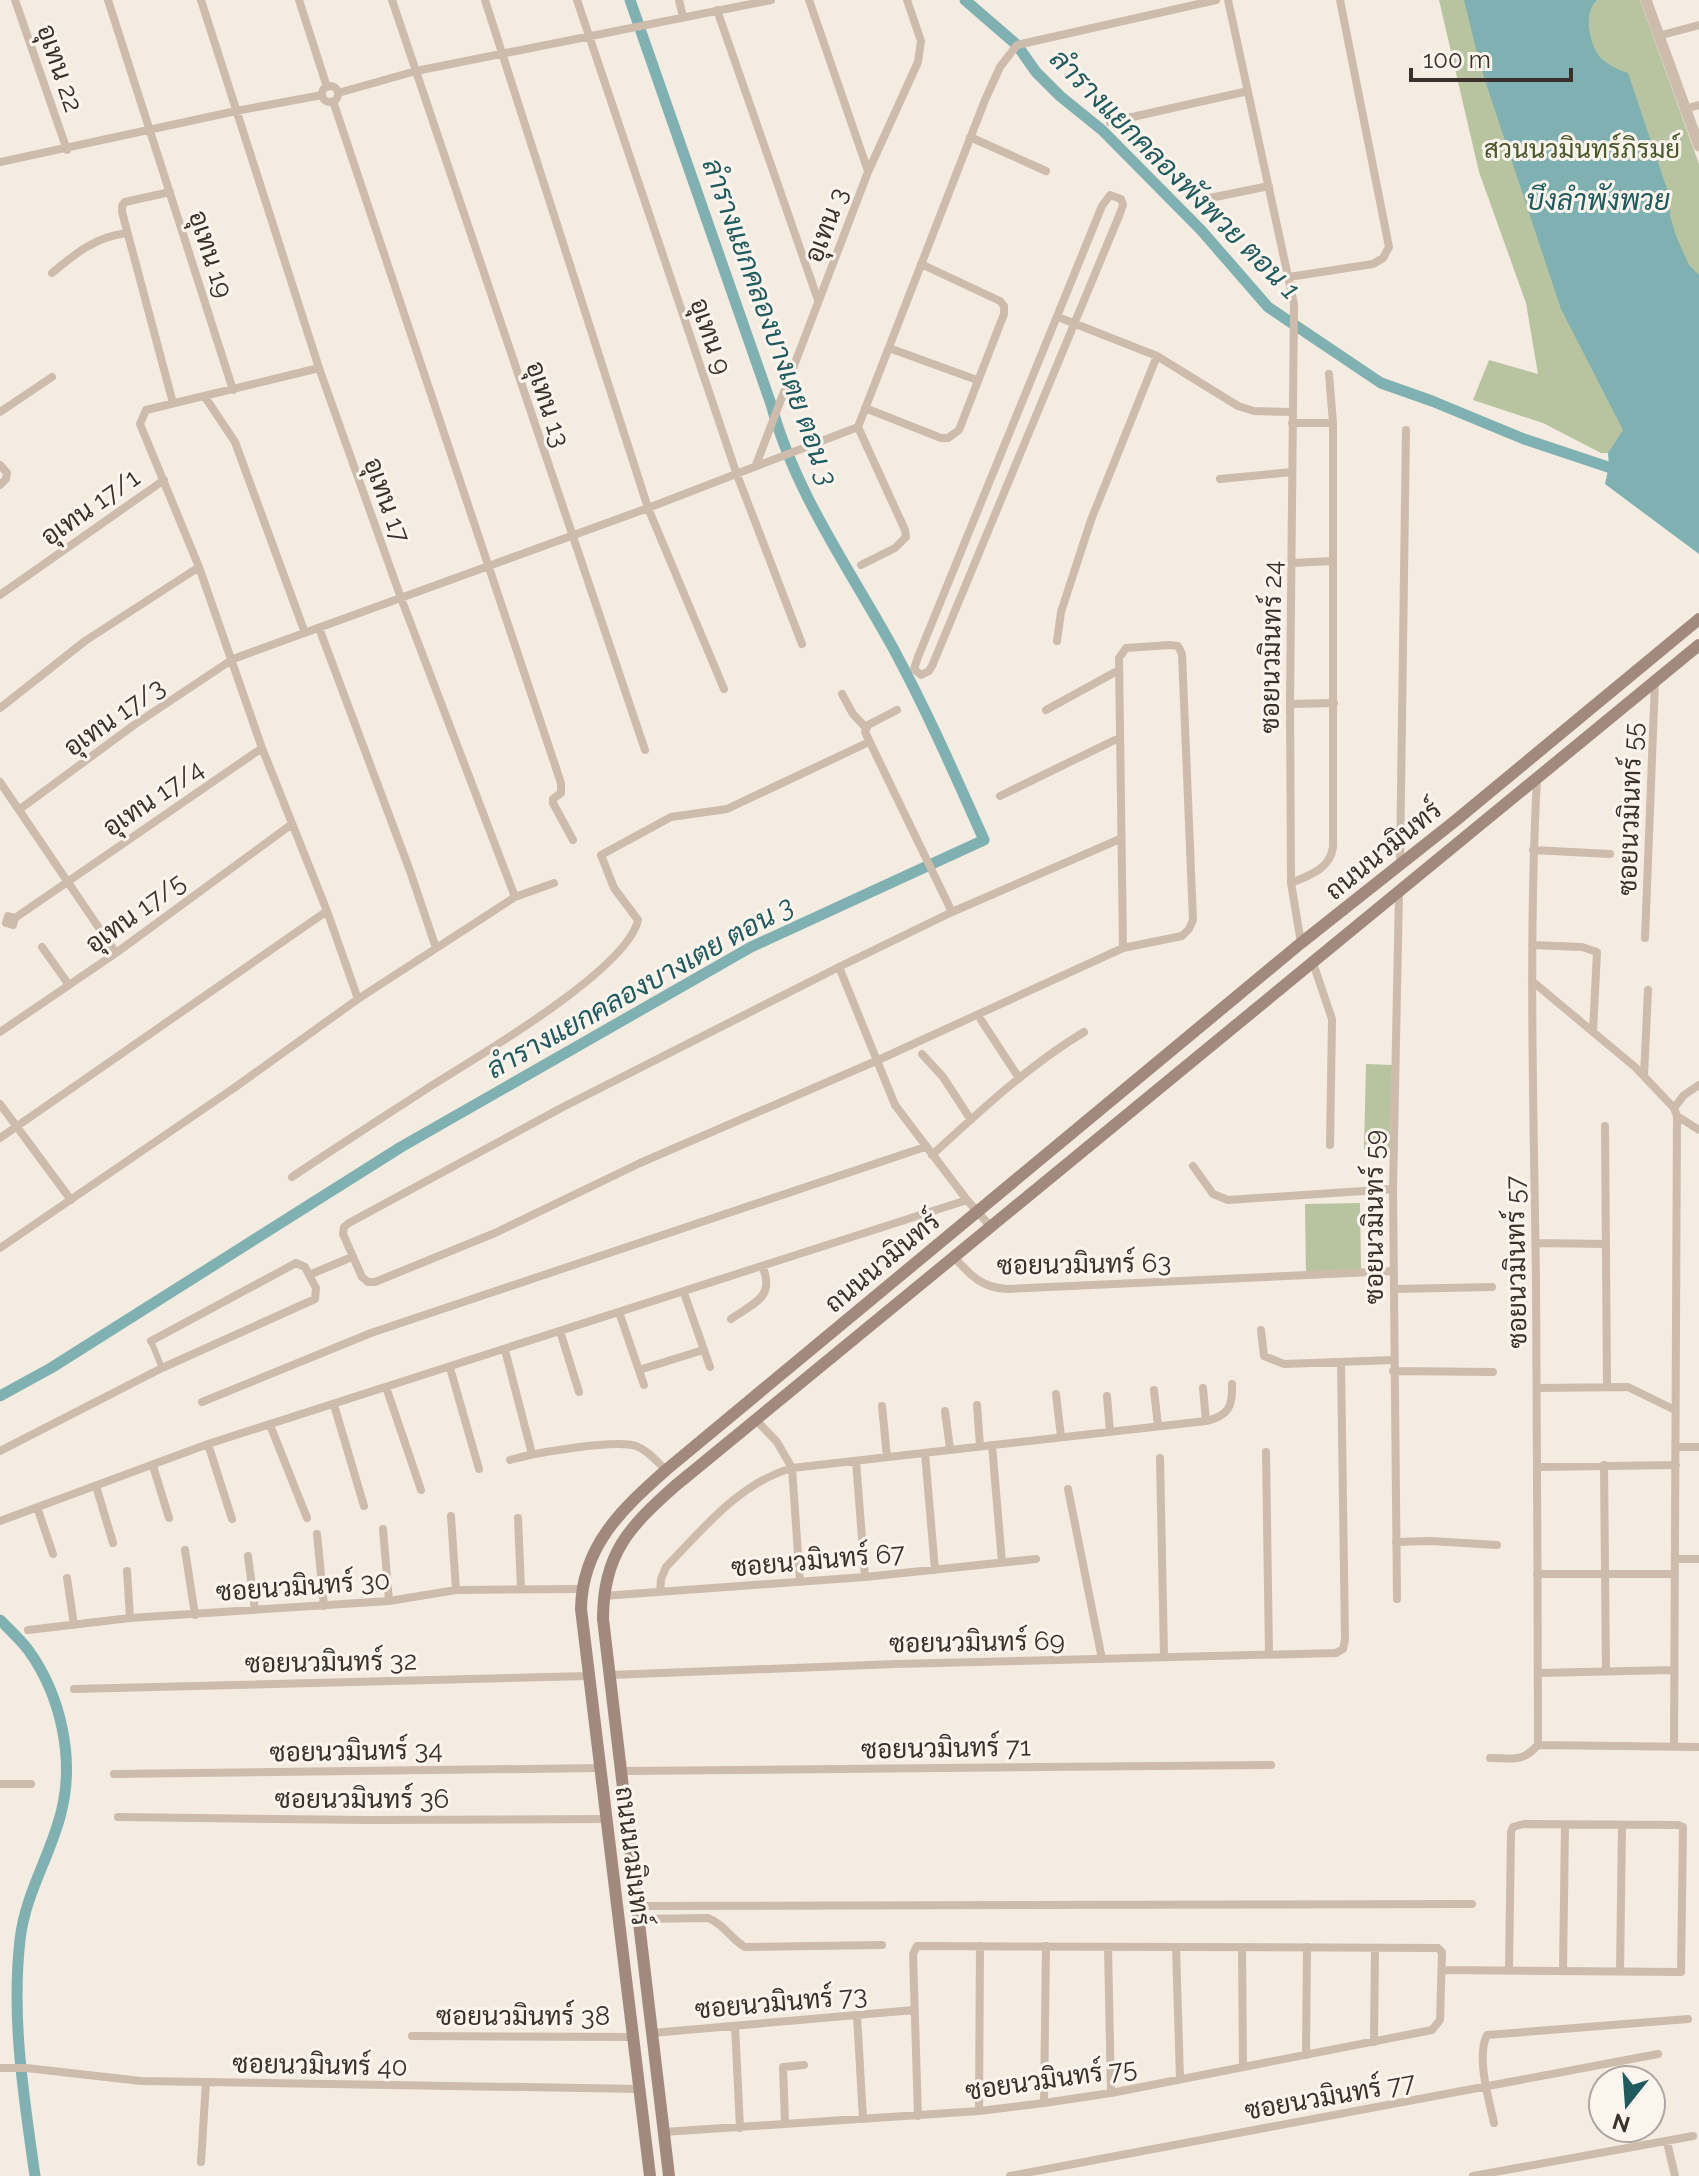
<svg xmlns="http://www.w3.org/2000/svg" width="1699" height="2176" font-family="Raleway,Sarabun,sans-serif">
  <rect width="100%" height="100%" fill="#f4ebe1"/>
  <path fill="#b8c4a0" d="M1439 0H1640L1699 164V512L1608 453H1601L1543 423 1473 400 1489 360 1538 374 1526 303 1479 172Z
    M1366 1064 1392 1065 1390 1149H1364Z
    M1360 1203 1361 1272 1306 1273 1305 1204Z"/>
  <path fill="#7fb0b2" d="M1464 0H1597C1583 13 1589 42 1599 56 1606 64 1618 70 1628 73L1669 195 1670 216 1676 236 1689 265 1699 275V554L1605 484 1609 466 1608 453 1623 430 1561 309 1480 65Z"/>
  <g fill="none" stroke-linecap="round" stroke-linejoin="round">
    <path stroke="#7fb0b2" stroke-width="11" d="M965 0 1017 45 1036 72 1060 96 1102 130 1201 230 1268 307 1381 383 1432 401 1524 439 1620 471
      M0 1396 51 1368 401 1147 751 947 984 840C955 775 927 711 893 648 849 568 795 493 771 404L630 0
      M0 1620C10 1630 21 1640 29 1651 61 1696 75 1759 61 1813 50 1857 25 1894 20 1940 11 2019 24 2098 35 2176"/>
    <path stroke="#cdbbac" stroke-width="6" d="M151 1341 162 1368"/>
    <path stroke="#cdbbac" stroke-width="8" d="M15 0 67 150
      M108 0 233 390
      M201 0 319 368 401 598 515 897
      M299 0 327 87
      M392 0 645 750
      M485 0 648 508 724 689
      M577 0 736 472 802 644
      M679 0 683 17
      M809 0 868 171
      M1228 0 1294 304 1290 704 1291 883 1301 943
      M717 10 818 300
      M1658 36 1699 25
      M322 94a8 8 0 1 1 16 0a8 8 0 1 1-16 0Z
      M338 93 416 71 771 0
      M333 101 561 783V793L553 799V803L573 840
      M1684 109 1699 105
      M1110 122 1248 91
      M970 137 1046 171
      M0 162 236 111 322 95
      M170 192 125 202 122 206V212L173 403
      M1110 195 1121 199 1123 205 1119 216 932 666 929 671 921 675 914 669 918 657 1102 206Z
      M1205 199 1269 186
      M52 273C76 253 95 237 127 233
      M1289 277 1373 264 1383 258 1389 247 1340 0
      M1058 317 1157 356 1238 406 1254 411 1292 412
      M889 348 977 380
      M319 368 146 410 140 424 199 567 262 748 327 911 358 999
      M205 397 235 442 305 633
      M865 408 941 438H948L959 430 1004 314V306L1000 301 921 264
      M0 412 52 377
      M1292 423H1333
      M0 465 7 473 6 479 0 485
      M756 465 868 172 918 62 921 41 907 0
      M1220 479 1292 472
      M1292 563 1333 561
      M861 565 895 548 906 537 905 530 858 427 985 100 1000 67 1017 45 1216 0
      M0 595 164 480
      M319 628 410 871 436 948
      M1057 641 1061 612 1091 520 1157 356
      M842 694 853 714 866 728
      M1290 704 1334 703
      M0 708 85 641 199 567
      M897 710 868 725 865 732 952 912
      M1046 710 1119 670
      M1537 779C1528 947 1534 1116 1536 1283 1538 1437 1537 1591 1538 1745
      M0 782 116 953
      M1000 796 1119 738
      M20 809 134 725 233 659 648 508 858 427
      M1120 839 952 912 839 967 563 1107 349 1223 344 1227 343 1234 362 1277 368 1282H375L495 1233 640 1163 876 1061 1123 948 1182 936 1189 929 1193 920 1182 654 1178 646 1170 645 1126 648 1119 658 1123 948
      M1533 850 1610 854
      M1400 864 1406 430
      M1291 883C1310 875 1330 869 1333 847V423L1329 374
      M15 918 8 916 6 923 13 925 15 918 262 748
      M1645 938 1655 681
      M1532 945 1582 947 1597 952 1593 1032
      M42 947 69 985
      M1313 963 1332 1019 1330 1145
      M839 967 895 1105 967 1200 991 1227
      M1532 981 1635 1067 1674 1108 1677 1116 1699 1130
      M981 1020 1019 1078
      M0 1032 116 953 292 824
      M922 1054 943 1077 971 1120
      M1644 1076 1648 990
      M0 1104 71 1200
      M1674 1108 1684 1095 1699 1085
      M1605 1126 1607 1385
      M0 1138 327 911
      M932 1155C980 1111 1028 1066 1084 1032
      M1193 1166 1213 1194 1228 1200 1393 1189
      M292 1177C338 1146 385 1116 431 1086 477 1057 627 970 638 920L614 888 601 855 671 817 727 809 869 742
      M1536 1243 1606 1244
      M0 1248 234 1088 358 999 515 897 554 883
      M954 1257C970 1275 982 1288 1007 1289L1394 1271
      M309 1275 352 1257
      M1394 1289 1492 1287
      M684 1293 710 1367
      M619 1312 644 1385
      M731 1319C753 1303 775 1298 763 1268
      M1261 1330 1264 1356 1284 1364 1393 1360
      M560 1331 579 1392
      M505 1350 532 1454
      M450 1368 479 1469
      M639 1370 703 1350
      M1393 1371 1493 1372
      M386 1387 421 1490
      M1203 1388 1206 1421
      M1538 1388 1628 1387 1675 1410
      M1154 1390 1158 1426
      M1056 1394 1061 1437
      M1107 1396 1110 1432
      M202 1402 371 1333 925 1147
      M334 1405 364 1506
      M977 1405 980 1446
      M882 1406 887 1457
      M945 1411 950 1449
      M756 1420 777 1442 792 1468 800 1582
      M270 1425 307 1518
      M208 1444 232 1519
      M992 1445 1002 1562
      M1677 1447H1699
      M0 1451 162 1368 315 1299 316 1288 305 1267 296 1263 151 1341
      M1266 1452 1269 1655
      M925 1453 935 1570
      M1160 1458 1164 1656
      M510 1460C534 1453 615 1439 636 1446 648 1450 657 1462 666 1470
      M856 1461 865 1577
      M1604 1465 1606 1671
      M153 1466 169 1518
      M1537 1467 1676 1465
      M96 1486 113 1543
      M1068 1489 1102 1659
      M37 1507 53 1554
      M451 1516 456 1590
      M518 1518 521 1589
      M0 1521 208 1444 967 1200
      M383 1529 389 1601
      M317 1534 324 1606
      M1396 1542 1430 1541 1497 1545
      M185 1550 195 1615
      M248 1556 255 1610
      M1675 1559H1699
      M127 1571 130 1618
      M1537 1574H1675
      M67 1578 74 1625
      M660 1592 661 1579 666 1567C703 1529 739 1483 792 1468L1206 1421C1228 1416 1233 1407 1232 1384
      M603 1596 865 1577 1036 1559
      M1397 1599 1393 1189 1399 892
      M28 1630 130 1618 389 1601 456 1590 582 1589
      M1538 1673 1674 1670
      M610 1675 895 1664 1336 1653 1343 1649 1345 1640 1341 1362
      M74 1689 588 1676
      M1674 1747 1677 1116
      M1490 1758C1512 1758 1522 1763 1538 1745L1699 1747
      M622 1771 1271 1765
      M114 1774 600 1768
      M0 1784H31
      M118 1817 367 1820 606 1819
      M636 1906 1472 1904
      M638 1919 708 1918C724 1924 731 1939 745 1947L882 1945
      M1108 1947 1111 2093
      M1176 1947 1180 2079
      M1242 1947 1243 2067
      M1443 1970 1681 1972 1683 1827 1678 1825 1524 1824 1513 1827 1511 1832 1509 1970
      M1563 1971 1565 1825
      M1620 1972 1622 1826
      M857 2015 863 2119
      M735 2026 740 2128
      M652 2033 914 2010
      M412 2036 633 2037
      M1374 2042 1375 1948
      M1306 2055 1307 1947
      M0 2068H26L141 2081 641 2089
      M1044 2103 1046 1946
      M979 2111 980 1946
      M785 2123 783 2067 804 2065
      M1494 2123C1489 2100 1476 2057 1487 2035L1688 2019
      M664 2132 979 2111 1044 2103 1111 2093 1432 2030 1440 2020 1442 1952 1438 1948 917 1946 913 1954 918 2116
      M1667 2142 1675 2176
      M201 2162 206 2082
      M1010 2176 1658 2054
      M1473 2176 1693 2136"/>
    <path stroke="#cdbbac" stroke-width="11" d="M1646 0 1699 146"/>
    <path stroke="#a18a7d" stroke-width="12" d="M650 2176 581 1609C582 1546 622 1509 666 1470L1301 943 1455 821 1699 619
      M669 2176 603 1619C603 1554 629 1527 675 1486L1699 645"/>
  </g>
  <g text-anchor="middle" dominant-baseline="central" stroke-width="6" stroke-linejoin="round" paint-order="stroke">
    <g font-size="26" fill="#3b302b" stroke="#fbf5ee">
      <text transform="translate(60 68) rotate(71)">อุเทน 22</text>
      <text transform="translate(826 225) rotate(-69)">อุเทน 3</text>
      <text transform="translate(211 254) rotate(72)">อุเทน 19</text>
      <text transform="translate(711 336) rotate(71)">อุเทน 9</text>
      <text transform="translate(548 404) rotate(72)">อุเทน 13</text>
      <text transform="translate(387 500) rotate(70)">อุเทน 17</text>
      <text transform="translate(90 507) rotate(-35)">อุเทน 17/1</text>
      <text transform="translate(1271 647) rotate(-89)">ซอยนวมินทร์ 24</text>
      <text transform="translate(114 717) rotate(-35)">อุเทน 17/3</text>
      <text transform="translate(153 798) rotate(-34)">อุเทน 17/4</text>
      <text transform="translate(1630 809) rotate(-88)">ซอยนวมินทร์ 55</text>
      <text transform="translate(1383 850) rotate(-39)">ถนนนวมินทร์</text>
      <text transform="translate(135 913) rotate(-36)">อุเทน 17/5</text>
      <text transform="translate(1374 1217) rotate(-90)">ซอยนวมินทร์ 59</text>
      <text transform="translate(882 1262) rotate(-40)">ถนนนวมินทร์</text>
      <text transform="translate(1516 1262) rotate(-91)">ซอยนวมินทร์ 57</text>
      <text transform="translate(1084 1264) rotate(-1)">ซอยนวมินทร์ 63</text>
      <text transform="translate(818 1560) rotate(-5)">ซอยนวมินทร์ 67</text>
      <text transform="translate(303 1586) rotate(-4)">ซอยนวมินทร์ 30</text>
      <text transform="translate(977 1642) rotate(-1)">ซอยนวมินทร์ 69</text>
      <text transform="translate(331 1662) rotate(-1)">ซอยนวมินทร์ 32</text>
      <text transform="translate(946 1748) rotate(-1)">ซอยนวมินทร์ 71</text>
      <text transform="translate(356 1751) rotate(-1)">ซอยนวมินทร์ 34</text>
      <text x="362" y="1799">ซอยนวมินทร์ 36</text>
      <text transform="translate(633 1856) rotate(83)">ถนนนวมินทร์</text>
      <text transform="translate(781 2002) rotate(-5)">ซอยนวมินทร์ 73</text>
      <text x="523" y="2016">ซอยนวมินทร์ 38</text>
      <text transform="translate(320 2065) rotate(1)">ซอยนวมินทร์ 40</text>
      <text transform="translate(1051 2079) rotate(-8)">ซอยนวมินทร์ 75</text>
      <text transform="translate(1330 2096) rotate(-10)">ซอยนวมินทร์ 77</text>
    </g>
    <g font-size="26" fill="#4a5a2e" stroke="#fbf5ee">
      <text x="1582" y="149">สวนนวมินทร์ภิรมย์</text>
    </g>
    <g font-size="28" font-style="italic" fill="#1f5a5e" stroke="#fbf5ee">
      <text transform="translate(1175 174) rotate(45)">ลำรางแยกคลองพังพวย ตอน 1</text>
      <text x="1598" y="200">บึงลำพังพวย</text>
      <text transform="translate(770 322) rotate(70)">ลำรางแยกคลองบางเตย ตอน 3</text>
      <text transform="translate(640 987) rotate(-29)">ลำรางแยกคลองบางเตย ตอน 3</text>
    </g>
  </g>
  <g transform="translate(1627 2104) rotate(197)"><circle r="38" fill="#fbf5ee" stroke="#aea6a0" stroke-width="2"/>
  <path d="M0-6L14 30L0 20L-14 30Z" fill="#1f5a5e"/>
  <text y="-12" font-size="22" font-weight="bold" text-anchor="middle" fill="#3b302b">N</text>
  </g>
  <path d="M1411 68v12h160v-12" fill="none" stroke="#3b302b" stroke-width="4"/>
  <text x="1423" y="68" font-size="24" fill="#3b302b" stroke="#fbf5ee" stroke-width="6" paint-order="stroke">100 m</text>
</svg>
